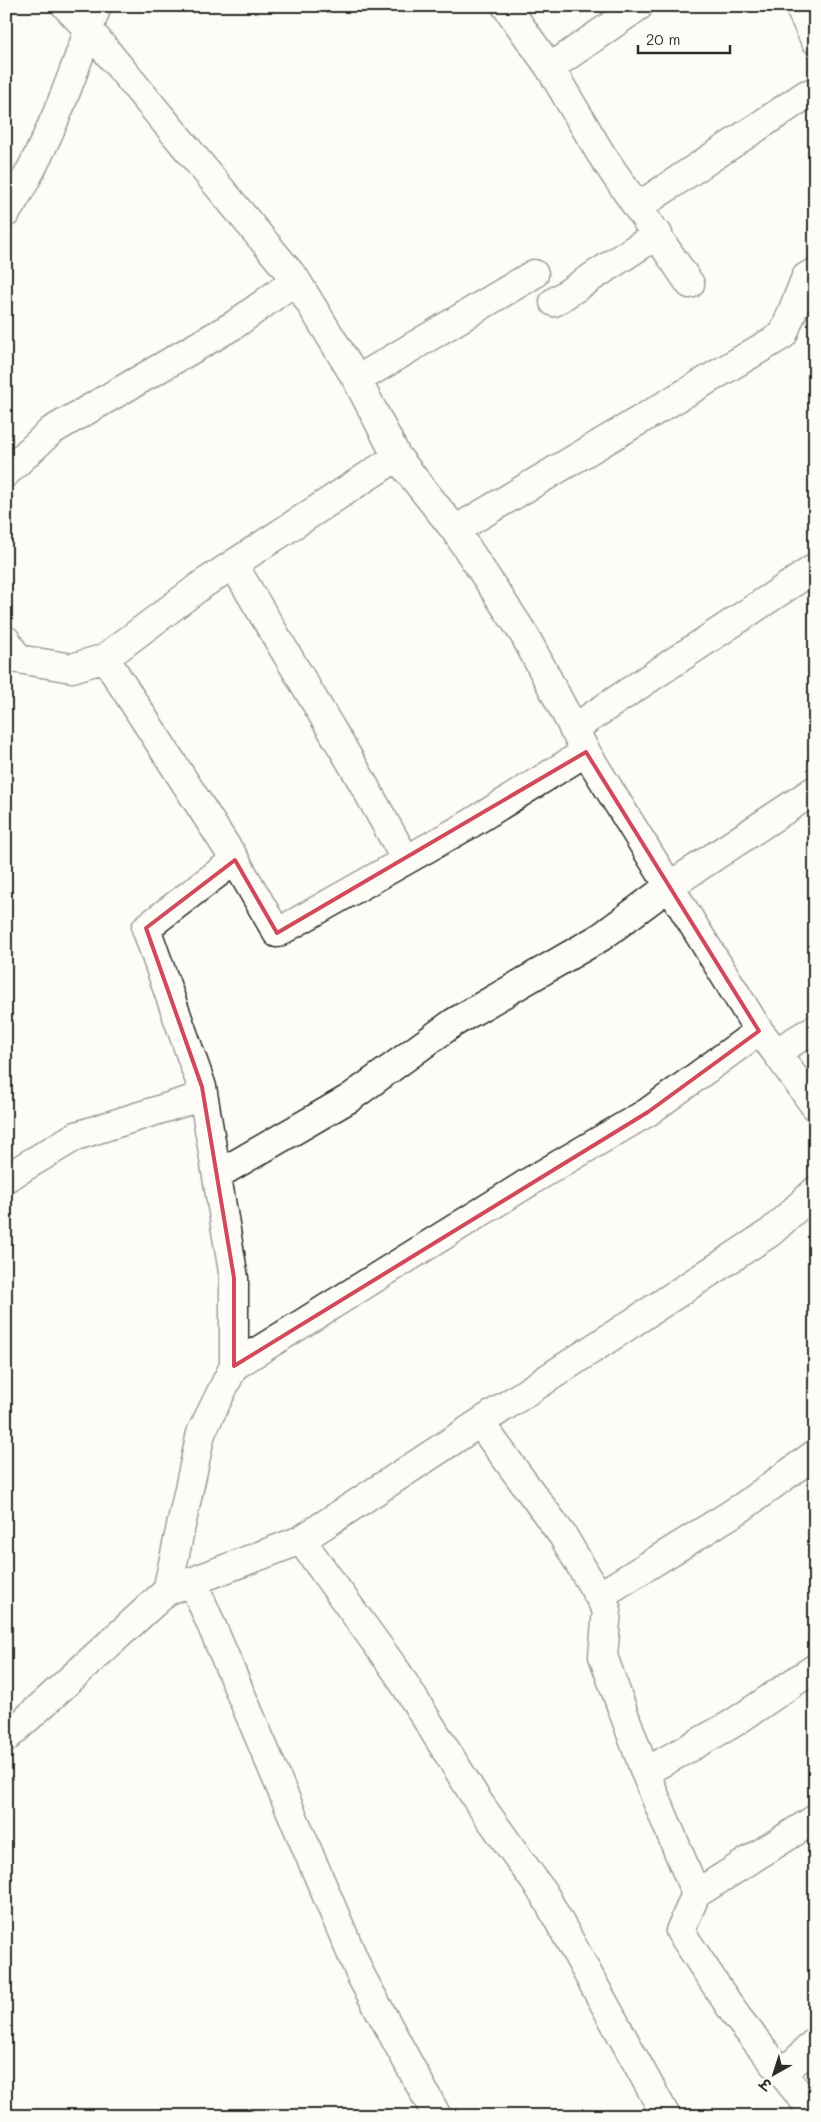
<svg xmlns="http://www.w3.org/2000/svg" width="821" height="2122" font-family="Mali,'Playpen Sans Deva',sans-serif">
  <rect width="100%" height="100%" fill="#fdfcf7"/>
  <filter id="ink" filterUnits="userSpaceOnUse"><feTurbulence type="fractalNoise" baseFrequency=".02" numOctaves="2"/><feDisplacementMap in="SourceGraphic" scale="10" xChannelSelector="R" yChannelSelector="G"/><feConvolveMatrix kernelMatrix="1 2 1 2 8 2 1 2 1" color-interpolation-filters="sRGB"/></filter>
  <g filter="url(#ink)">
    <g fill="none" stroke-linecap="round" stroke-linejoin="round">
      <g stroke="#2b2b2b" stroke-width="31">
        <path id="street" d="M66 6 89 30 296 280 357 380 397 457 455 530 525 636 586 752 759 1031 776 1052 815 1106
          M506 6 550 68 601 154 690 284
          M799 6 815 40
          M550 68 639 6
          M639 206 807 94 815 92
          M6 213C47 149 72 78 97 6
          M554 302 658 234
          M357 380 534 274
          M6 473 51 431 234 325 296 280
          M455 530 783 335 806 277 815 272
          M233 564 355 769 406 860
          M6 640 18 659 72 668 105 658 235 860 146 928 202 1087 234 1278V1366L201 1433 167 1591
          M105 658 203 584 397 457
          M573 729 815 568
          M231 853 277 933 470 824 586 752
          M776 1052 815 1029
          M217 1175 350 1098 453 1023 601 937 668 887 815 790
          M6 1178 76 1136 203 1096
          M234 1366 534 1179 648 1112 759 1031
          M480 1423 563 1536 607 1610 603 1656 645 1772 696 1894
          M301 1540 397 1672 479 1803 544 1894 666 2116
          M193 1582 361 1976 437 2116
          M599 1596 741 1508 815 1454
          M6 1738 167 1591 301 1540 771 1232 815 1191
          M645 1772 732 1724 815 1668
          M815 1819 696 1894 680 1931 737 2017 815 2114
          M784 2073 815 2042"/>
      </g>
      <use href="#street" stroke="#fdfcf7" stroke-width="28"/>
    </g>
  </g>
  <path d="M0 0H821V2122H0ZM586 752 759 1031 648 1112 234 1366V1278L202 1087 146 928 235 860 277 933Z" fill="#fdfcf7" fill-opacity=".55" fill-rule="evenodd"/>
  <path fill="none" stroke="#d1495b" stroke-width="4" stroke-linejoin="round" d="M586 752 759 1031 648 1112 234 1366V1278L202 1087 146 928 235 860 277 933Z"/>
  <rect width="821" height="2122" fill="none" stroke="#fdfcf7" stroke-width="25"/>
  <rect x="12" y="12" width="796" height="2097" fill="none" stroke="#2b2b2b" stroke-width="2" filter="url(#ink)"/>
  <g transform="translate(774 2074) rotate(219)" stroke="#fdfcf7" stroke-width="4" paint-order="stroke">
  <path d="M0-4L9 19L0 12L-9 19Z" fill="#2b2b2b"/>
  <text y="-8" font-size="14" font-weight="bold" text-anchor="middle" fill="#2b2b2b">उ</text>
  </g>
  <path d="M638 45v8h92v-8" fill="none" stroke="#2b2b2b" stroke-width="2.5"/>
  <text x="646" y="45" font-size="15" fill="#2b2b2b" stroke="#fdfcf7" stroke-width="4" paint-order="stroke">20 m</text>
</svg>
